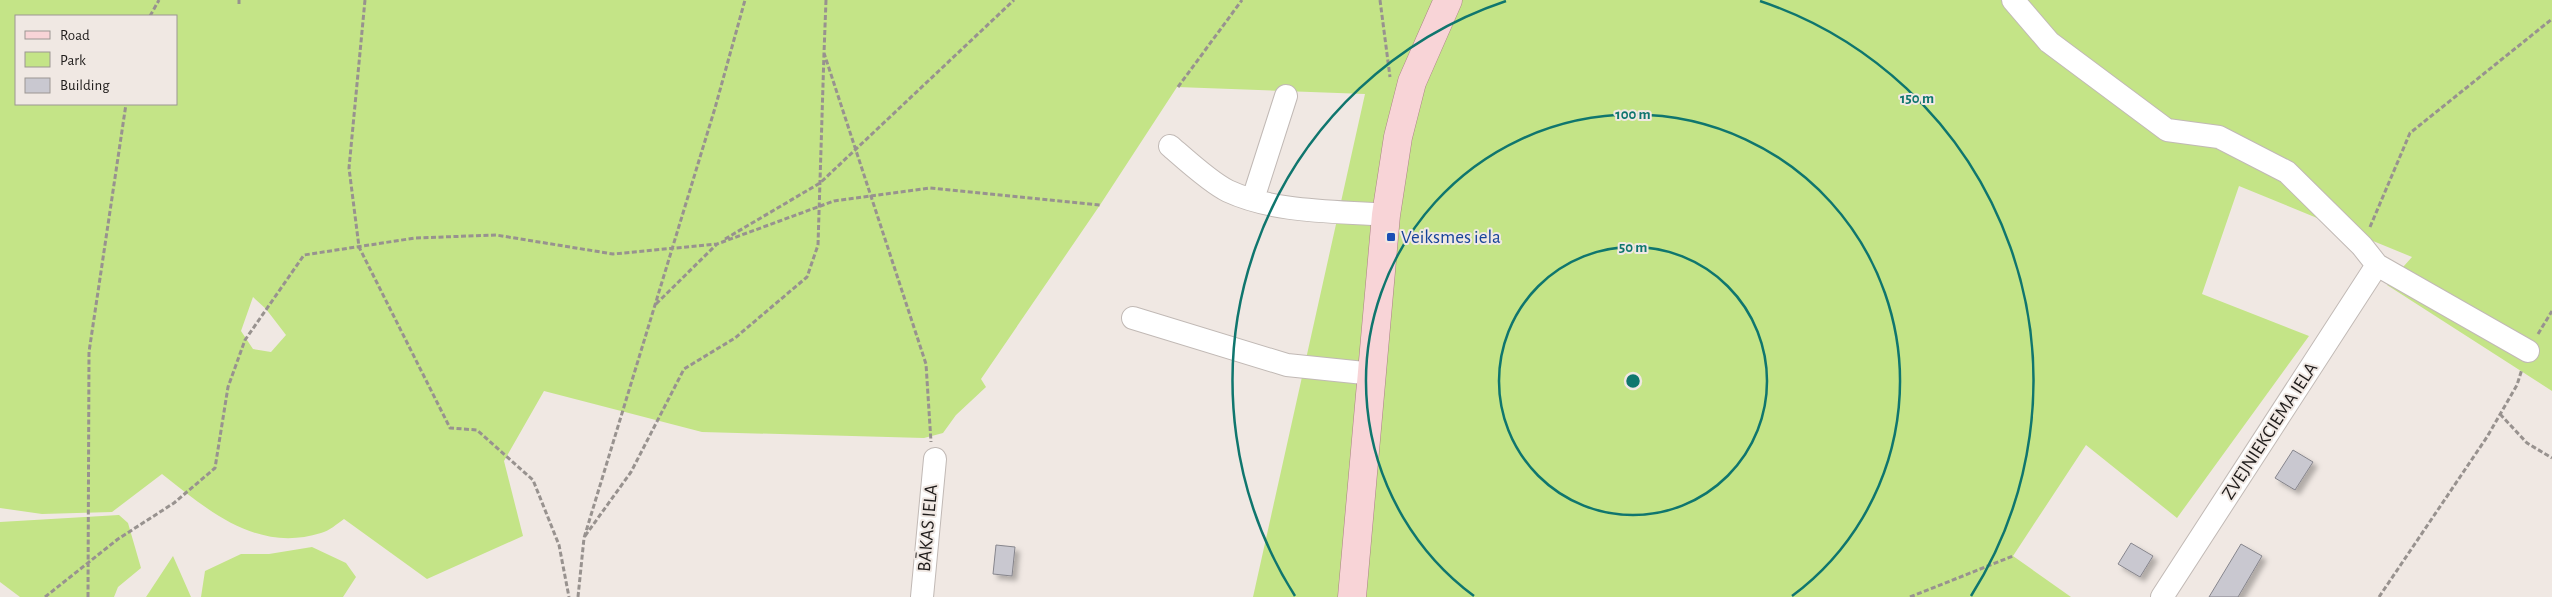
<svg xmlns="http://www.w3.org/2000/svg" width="2552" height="597" font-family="'Alegreya Sans',sans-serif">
  <defs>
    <filter id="shadow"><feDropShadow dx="4.5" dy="4.5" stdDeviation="2.5" flood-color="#0004"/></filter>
  </defs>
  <rect width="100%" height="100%" fill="#f0e8e3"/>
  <path fill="#c4e487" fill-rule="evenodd" d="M0 0H2552V391L2387 285 2412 257 2239 186 2202 294 2309 336 2177 518 2086 445 2013 556 2071 597H1253L1365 94 1177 87 1100 205 981 379 986 387 956 415 943 433 924 438 702 432 544 391 504 461 523 536 427 579 344 519C337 524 329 531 321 533 257 553 209 511 162 474L112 512 42 514 0 508ZM16 16H176V104H16ZM253 297 266 309 286 335 271 352 253 349 241 331Z
    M119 515 128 523 141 568 118 587 114 597H20L0 582V522Z
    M312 547 346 563 356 577 343 597H201L205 571 241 554H269Z
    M173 556 191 597H146Z"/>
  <path fill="#c9c8d0" stroke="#86858c" filter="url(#shadow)" d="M2293 450 2313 462 2295 490 2275 478Z
    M2131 543 2153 556 2140 577 2118 564Z
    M2241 544 2262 556 2238 597H2209Z
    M996 545 1015 547 1012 576 993 574Z"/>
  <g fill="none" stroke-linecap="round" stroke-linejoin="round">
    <g stroke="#c1b9b5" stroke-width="24">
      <path id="minor" d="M2013 0 2049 42 2167 130 2219 137 2287 172 2362 246 2377 265 2528 351
        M1170 146C1185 159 1211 183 1228 191 1276 213 1334 211 1386 215
        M1253 199 1286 96
        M1133 318 1287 365 1374 374
        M922 597 935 459
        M2162 597 2377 265"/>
    </g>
    <g stroke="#a98184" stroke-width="29">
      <path id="major" d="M1352 597 1386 215 1398 137 1412 82 1448 0"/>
    </g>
    <path stroke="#98928f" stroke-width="3" stroke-dasharray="5 2.5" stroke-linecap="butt" d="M239 0V4
      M365 0 349 168 359 247 450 428 477 430 533 480 559 545 569 597
      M826 0 824 53 926 364 931 442
      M1380 0 1390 77
      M150 16 159 0
      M1178 87 1242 0
      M2370 227 2410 133 2552 19
      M725 239 820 183 1014 0
      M656 304 717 244
      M2538 334 2552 311
      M2500 414 2527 443 2552 458
      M585 536 631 472 684 369 735 338 807 277 818 245 824 53
      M45 597 118 539 174 503 215 468 228 387 245 340 304 255 415 238 496 235 613 254 717 244 834 201 930 188 1100 205
      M88 597 89 352 126 104
      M578 597 584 538 715 108 745 0
      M1910 597 2013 556
      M2379 597 2487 437 2517 385 2522 369"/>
    <use href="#minor" stroke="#fff" stroke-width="22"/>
    <use href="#major" stroke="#f8d4d7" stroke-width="28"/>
  </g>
  <g fill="none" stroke="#0f766e" stroke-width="2.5">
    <circle cx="1633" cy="381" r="134"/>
    <path d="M1474 596A267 267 0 1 1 1792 596"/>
    <path d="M1295 596A401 401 0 0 1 1506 1M1760 1A401 401 0 0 1 1971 596"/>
  </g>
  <rect fill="#1a4fb4" stroke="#f0e8e3" stroke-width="2" x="1386" y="232" width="10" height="10" rx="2.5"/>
  <g text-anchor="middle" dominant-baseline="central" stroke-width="4" stroke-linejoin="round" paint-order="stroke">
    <g font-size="19" fill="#164399" stroke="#f0e8e3" text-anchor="start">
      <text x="1401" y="237">Veiksmes iela</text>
    </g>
    <g font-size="19" fill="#1f1c1b" stroke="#f0e8e3">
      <text transform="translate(2270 431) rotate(-57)">ZVEJNIEKCIEMA IELA</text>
      <text transform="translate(928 528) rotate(-85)">BĀKAS IELA</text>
    </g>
  </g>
  <circle cx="1633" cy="381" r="8" fill="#0f766e" stroke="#f0e8e3" stroke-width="2.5"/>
  <g font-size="15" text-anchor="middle" font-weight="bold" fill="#0f766e" stroke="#f0e8e3" stroke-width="4" stroke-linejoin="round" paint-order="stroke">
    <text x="1917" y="103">150 m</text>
    <text x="1633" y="119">100 m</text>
    <text x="1633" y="252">50 m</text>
  </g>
  <rect x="15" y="15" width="162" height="90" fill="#f0e8e3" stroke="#9c9693"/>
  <rect x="25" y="31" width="25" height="8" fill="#f8d4d7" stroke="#9c9693"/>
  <text x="60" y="40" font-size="15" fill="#1f1c1b">Road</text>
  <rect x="25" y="52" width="25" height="15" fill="#c4e487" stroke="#9c9693"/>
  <text x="60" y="65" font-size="15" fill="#1f1c1b">Park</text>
  <rect x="25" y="78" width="25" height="15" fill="#c9c8d0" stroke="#9c9693"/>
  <text x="60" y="90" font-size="15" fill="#1f1c1b">Building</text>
</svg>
